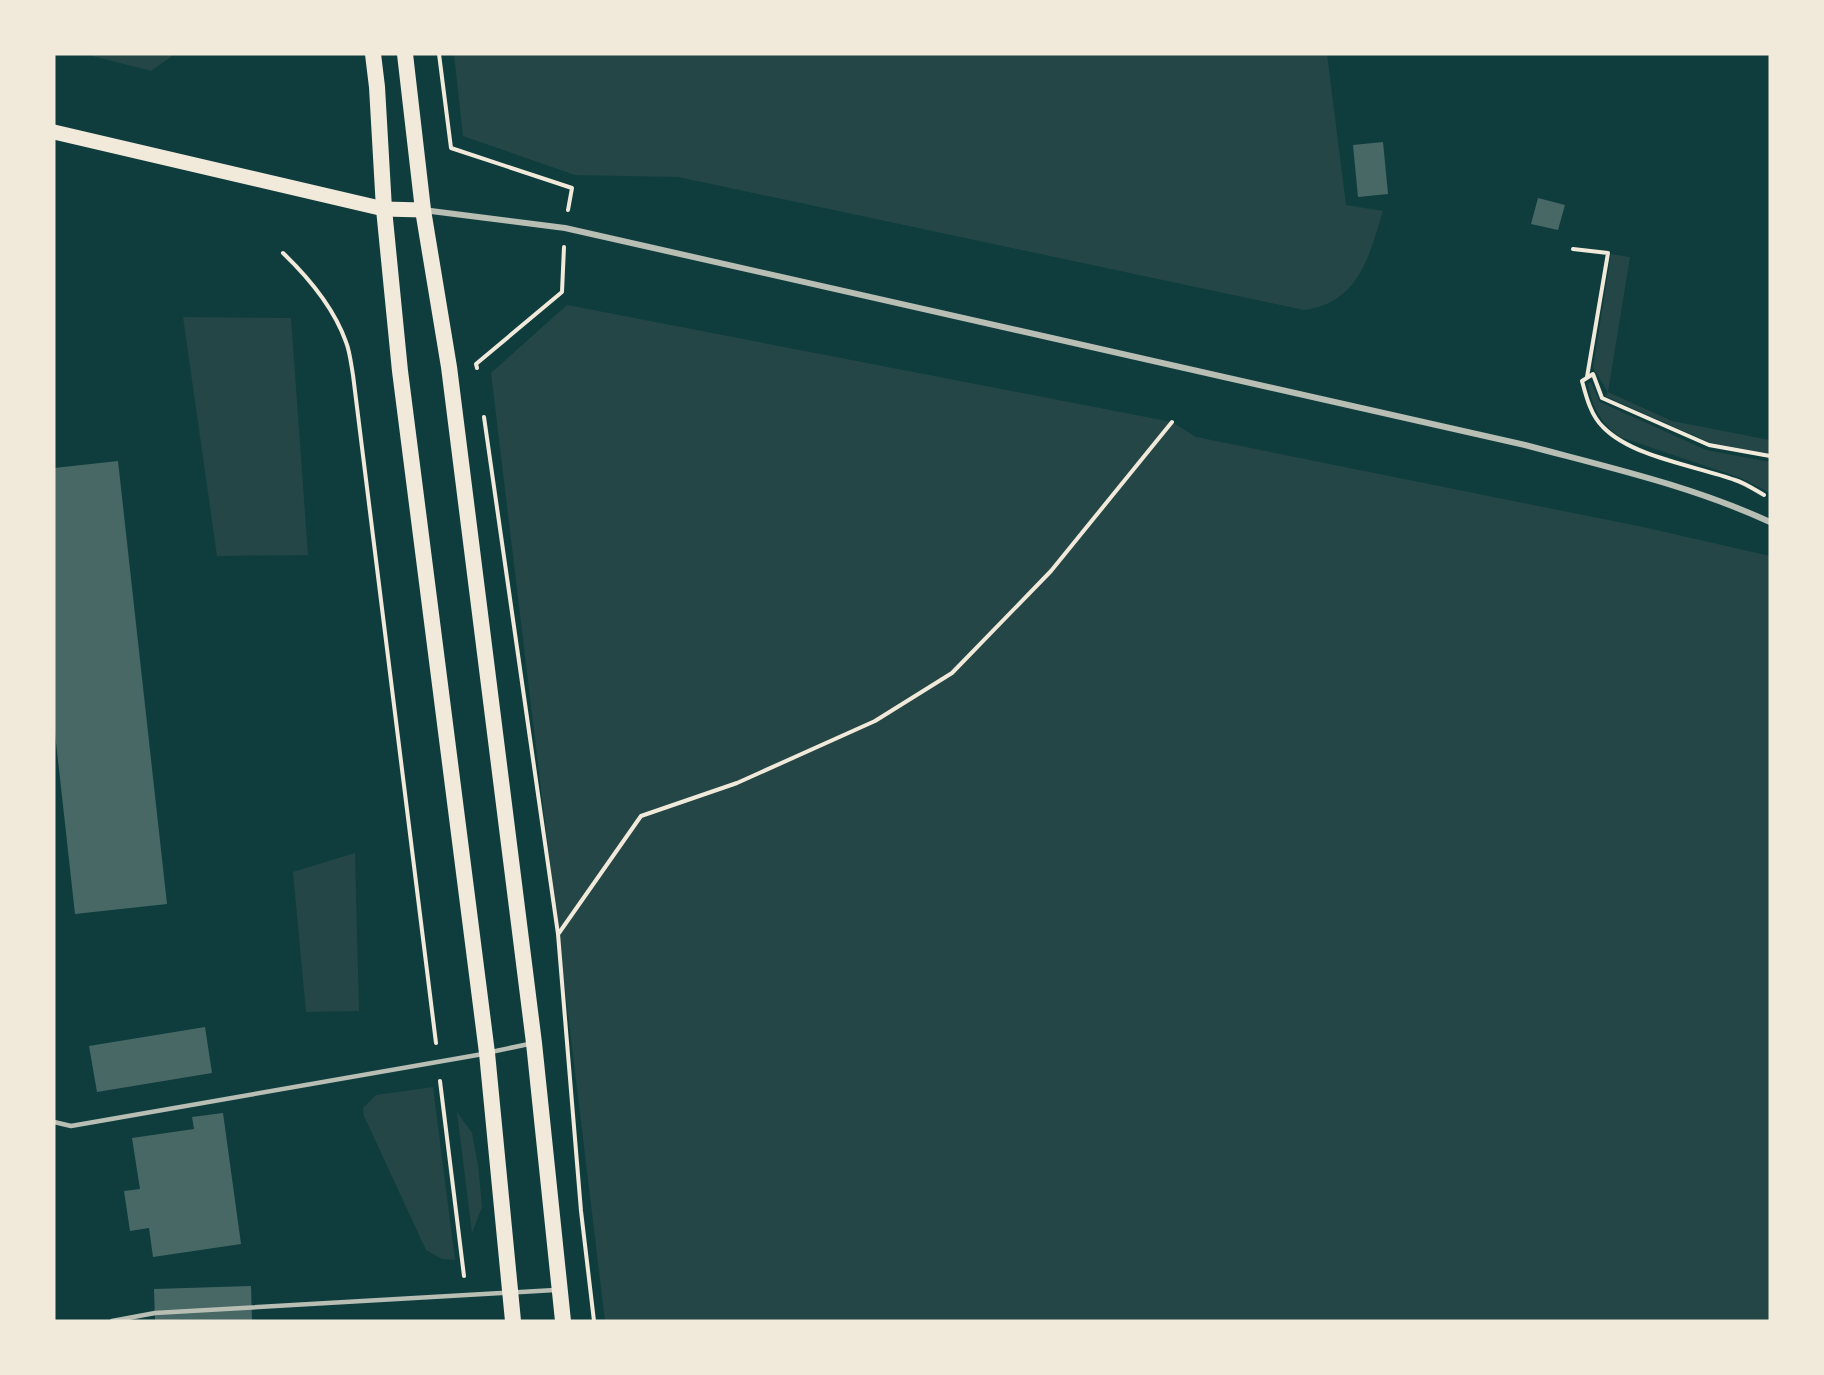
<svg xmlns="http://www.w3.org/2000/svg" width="1824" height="1375" font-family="'Source Sans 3',sans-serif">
  <rect width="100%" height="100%" fill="#0f3d3e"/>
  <path fill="#244646" d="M85 54H175L151 71Z
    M454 54H1327L1346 205 1383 211C1369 256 1359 303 1304 310L678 177 575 175 463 136Z
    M1611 254 1630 257 1608 392 1672 421 1770 440V454L1711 443 1605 396 1608 392 1593 368Z
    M567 305 1172 422 1196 437 1643 527 1770 556V1321H605L491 373Z
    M183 317 291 318 308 555 217 556Z
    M1591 382 1600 402 1706 450 1770 462V493L1741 478 1620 437C1601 423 1592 407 1588 384Z
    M355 853 359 1011 306 1012 293 872Z
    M433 1087 455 1260 442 1259 426 1250 364 1116 363 1108 376 1095Z
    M457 1112 472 1133 478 1165 482 1207 472 1233Z"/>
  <path fill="#486865" d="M1383 142 1388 194 1358 197 1353 145Z
    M1538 198 1565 205 1558 230 1531 224Z
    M118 461 167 904 75 914 54 724V468Z
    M205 1027 212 1073 97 1092 89 1046Z
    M223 1113 241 1244 153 1257 149 1228 130 1231 124 1191 140 1189 132 1138 194 1129 192 1117Z
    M251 1286 252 1321 155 1320 154 1289Z"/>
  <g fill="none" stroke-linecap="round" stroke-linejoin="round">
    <path stroke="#f1e9da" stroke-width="4" d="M439 54 451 148 572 188 568 210
      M1573 249 1608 253 1587 377
      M283 253C308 277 334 308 346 342 350 352 351 364 353 375L436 1043
      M477 368 476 364 562 292 564 247
      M484 417 558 934 581 1211 594 1321
      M1764 495C1755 490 1745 483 1735 480 1696 466 1632 457 1603 427 1591 416 1586 396 1582 381L1593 374 1602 398 1709 445 1770 456
      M559 933 641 816 737 783 875 721 952 673 1051 571 1172 422
      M440 1081 464 1276"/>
    <path stroke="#b8beb3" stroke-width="4.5" d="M491 1052 529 1044
      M54 1122 71 1126 483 1054
      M112 1321 155 1313 555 1290"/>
    <path stroke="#b8beb3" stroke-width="6" d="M423 210 565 228 1525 445C1607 467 1692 486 1770 522"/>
    <path stroke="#f1e9da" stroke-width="15" d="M54 132 384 209 423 210"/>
    <path stroke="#f1e9da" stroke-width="16" d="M373 54 377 87 384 209 400 371 487 1053 513 1321
      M405 54 423 210 449 367 534 1043 563 1321"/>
  </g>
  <rect width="1824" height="1375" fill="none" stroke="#f1e9da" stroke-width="111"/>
</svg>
